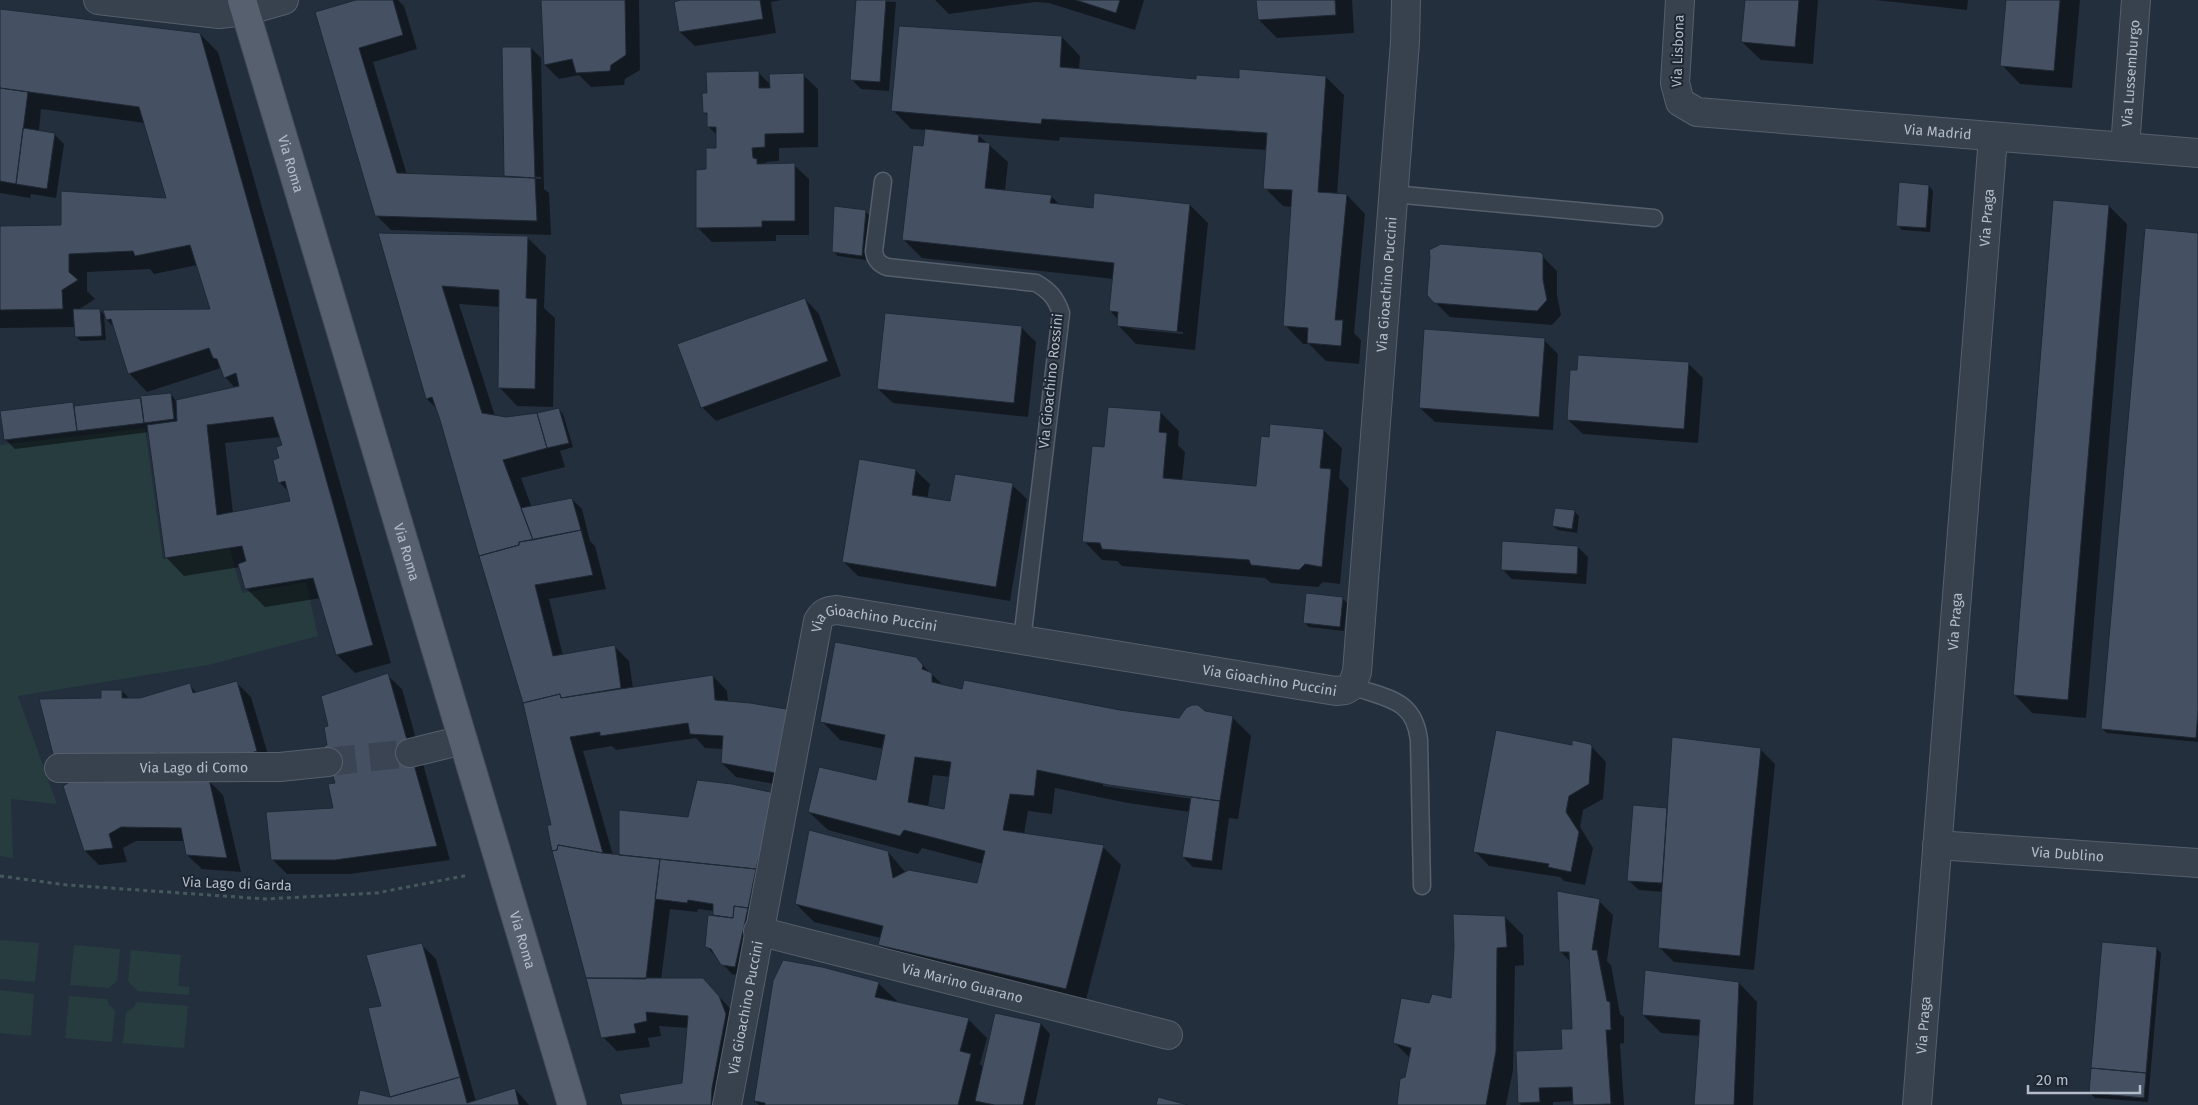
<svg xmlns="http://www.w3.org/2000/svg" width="2198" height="1105" font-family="'Fira Sans',sans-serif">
  <rect width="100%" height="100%" fill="#242f3e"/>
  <path fill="#263c3f" d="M145 428 163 559 230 549 242 593 306 582 318 636 208 665 18 696 57 804 11 799 13 858 0 856V445Z
    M0 940 39 943 35 982 0 979Z
    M74 945 120 949 117 981 109 988 70 985Z
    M131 950 181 955 178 986 189 987V995L138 991 128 981Z
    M0 990 34 994 31 1036 0 1033Z
    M69 996 107 999 109 1005 115 1010 112 1042 65 1038Z
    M137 1002 188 1006 184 1048 123 1043 126 1012 133 1008Z"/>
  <path fill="#0007" fill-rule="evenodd" d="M360 0H398L404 6 417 49 373 62 407 175 507 178 505 176 531 48 541 58 544 189 549 193 551 235 391 230 376 215 316 13ZM513 175 541 177V179L513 178Z
    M542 0H639L640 70 625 79 624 85 591 87 579 75 559 79 545 65Z
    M683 0H781L771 2 776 33 695 46 680 32Z
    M857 0 896 2 889 91 861 89 851 79Z
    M935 0H1144L1135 30 1049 3 1035 2 949 14Z
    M1257 0H1352L1354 33 1277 38 1259 20Z
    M1746 0H1818L1813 64 1761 60 1742 42Z
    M1875 0H1968L1967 10Z
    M2007 0H2080L2072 88 2020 84 2002 65Z
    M0 10 200 34 218 52 391 663 355 673 337 655 321 598 265 607 246 588 240 567 184 576 166 557 149 432 15 449 5 439 73 403 77 407 171 394 176 401 235 388 225 377 221 368 147 392 129 373 115 328 104 317 106 340 81 341 76 337V327L0 328V227L62 226 168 200 145 123 41 109 39 131 54 134 64 144 56 198 31 194 30 198 0 193ZM197 265 211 310 106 317 100 310H78L95 299 87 291V272L150 269 154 274ZM280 437 283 446 279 482 288 491 291 502 233 513 225 443Z
    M1062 37 1080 56 1079 70 1197 80 1326 77 1344 95 1337 195H1347L1365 214 1354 333 1361 340 1359 364 1326 361 1309 344H1303L1285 325 1292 207 1283 206 1265 188 1267 150 1060 137 1059 141 977 134 1008 162 1005 191 1051 196 1060 205 1094 209 1190 205 1208 223 1195 350 1136 344 1118 325V319L1110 311 1114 279 922 258 904 240 926 130 911 129 893 110ZM1130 326 1183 332V334L1133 329Z
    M759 73 771 85 803 75 818 89V147L779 148V161L766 162V165H794L809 179V235H776V241L712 242 697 227 707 171 717 149V135L708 126V116L705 113Z
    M1929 186 1933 191 1930 232 1902 230 1897 225Z
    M2109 206 2127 224 2086 718 2032 713 2014 694Z
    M866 212 870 216 866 260 838 256 833 251Z
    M380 234 528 238 546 256 544 308 555 318 553 407 517 406 499 387 500 307 459 304 495 416 506 418 537 415 559 409 563 414 573 447 560 451 565 467 521 478 532 508 572 499 582 509 590 541 595 546 606 589 549 599 563 656 614 646 629 661 633 688 713 676 727 691 728 703 790 787 736 777 722 763 723 749 705 748 696 738 616 750 612 746 583 751 613 855 621 856 689 818 775 794 744 976 732 974 706 946 714 911 698 909 697 912 670 909 661 980 717 994 733 1012 726 1105H623L683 1084 688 1028 659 1026 661 1036 648 1038 650 1047 617 1051 603 1037 524 703 437 409 427 399Z
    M2198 234V742L2107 733 2102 729Z
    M1540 254 1557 271V295L1561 315 1552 325 1450 317 1435 302Z
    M805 299 819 314 841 376 716 421 702 407Z
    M1021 327 1036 342 1028 417 893 403 878 389Z
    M1544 340 1558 354 1553 430 1435 422 1420 408Z
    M1689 364 1703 378 1698 443 1583 434 1568 420Z
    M1161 413 1179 431 1178 445 1185 452 1182 481 1258 488 1270 439 1323 430 1342 448 1339 478 1349 489 1340 584 1323 582 1318 587 1271 583 1265 578 1122 566 1117 561 1102 560 1084 541 1105 448Z
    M915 470 930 484 927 499 951 503 1012 485 1027 499 1010 601 858 576 844 562Z
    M1574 511 1579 516 1577 533 1558 530 1553 526Z
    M1578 547 1588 557 1586 584 1512 579 1502 569Z
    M1342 598 1347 603 1344 631 1309 627 1304 622Z
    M915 658 944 686 1180 720 1204 712 1232 717 1251 736 1238 819 1229 818 1222 870 1193 867 1183 857 1190 812 1128 803 1055 788 1052 814 1028 811 1024 834 1103 847 1121 865 1084 1007 898 963 879 944 881 938 814 922 796 904 888 852 906 873 978 885 983 864 922 848 918 854 828 830 809 812 877 782 884 749 840 740 822 721ZM933 775 950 777 945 811 928 807ZM1103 783 1192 796V799L1103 786Z
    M387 675 402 689 450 860 350 874H287L272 859 334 809 336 784 330 727Z
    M237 683 251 697 271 765 142 770 103 700 122 691 130 699H140L189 685 197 693Z
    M1590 745 1606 762 1603 799 1583 810 1580 827 1593 848 1585 885 1564 881 1560 877 1489 866 1475 851 1573 746Z
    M1760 749 1775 764 1754 970 1674 962 1660 948 1663 892 1639 890 1629 881 1667 809 1669 811Z
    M208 780 223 795 241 872 202 869 187 855 185 841H136L123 848 127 862 99 865 85 851 65 787Z
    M1599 901 1613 915 1607 961 1611 965 1620 1014 1624 1017V1043L1620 1044 1624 1105H1574V1101L1553 1102V1105H1521L1519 1103 1563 1050 1573 1030 1570 961 1560 951Z
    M1505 917 1523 935 1524 965 1515 966 1513 1070 1506 1105H1398L1410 1058 1394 1042 1430 1004 1452 999Z
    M421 944 436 959 476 1102 515 1089 529 1105H358L392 1098 382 1007Z
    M2156 948 2161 953 2148 1102 2095 1098 2090 1093Z
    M878 983 897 1001 896 1003 968 1019 987 1038 980 1064 984 1068 1041 1024 1050 1034 1035 1105H759L755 1101Z
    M1739 983 1757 1002 1753 1105H1696L1700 1036 1661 1033 1643 1015Z"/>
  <path fill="#455162" stroke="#1f2835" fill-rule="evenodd" d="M356 0H393L403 35 359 48 397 173 535 178 537 221 375 216 315 12Z
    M541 0H625L626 55 611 65 610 71 576 73 572 59 544 65Z
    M681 0H760L763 19 679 32 674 2Z
    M856 0H886L880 82 850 80Z
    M1076 0H1120L1116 13Z
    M1256 0H1335L1336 15 1258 20Z
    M1745 0H1799L1795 47 1741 42Z
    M2006 0H2060L2054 71 2000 66Z
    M0 9 200 33 373 645 336 655 313 578 245 589 238 564 246 561 242 546 165 558 147 425 177 421 176 400 239 386 236 373 224 378 217 359 213 358 209 348 128 374 111 319 106 320 103 310 210 309 190 245 135 256 133 251 69 254V272L78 280 62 290 63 309 0 310V226L61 225V191L166 198 139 107 0 88ZM273 417 282 445 276 447 279 458 273 460 278 483 285 481 290 501 217 515 207 425Z
    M899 26 1062 36 1060 67 1196 79V75L1239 78V69L1326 76 1318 192 1347 194 1335 320H1343L1341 346 1307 343 1308 328 1283 326 1292 190 1263 189 1267 133 1042 119 1041 124 891 111Z
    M502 47H531L535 178 504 176Z
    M759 71V88H770L769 74 804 73V133L765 134V147L752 148 753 158 757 159V164L795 163V221H762V227L696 228V170L706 169V148H716V127H707V113H703L702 93H707L706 72Z
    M0 88 28 92 16 184 0 181Z
    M23 128 55 133 47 189 16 184Z
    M925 129 979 135 978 142 990 143 985 188 1052 195 1050 203 1093 208 1094 193 1190 204 1177 332 1117 326 1118 312 1109 311 1114 263 902 240 913 145 923 146Z
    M1899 182 1929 185 1926 228 1896 226Z
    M2053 200 2109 205 2068 700 2013 695Z
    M834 206 866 210 862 256 832 252Z
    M2145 228 2198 233V710L2196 738 2101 729Z
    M378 233 528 236 526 298 537 299 535 389 498 388 499 290 442 286 482 413 506 417 537 413 547 448 503 460 533 540 519 542V545L479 556 440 420 432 397 426 399Z
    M1441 244 1540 252 1543 255V280L1547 300 1537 311 1434 303 1427 295 1430 257 1429 250Z
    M805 298 828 361 701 408 677 344Z
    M73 309H100L102 336 75 337Z
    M885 313 1022 326 1014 403 877 389Z
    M1424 329 1545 338 1539 417 1419 408Z
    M1578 355 1689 362 1684 429 1567 420 1570 370H1577Z
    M171 393 174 419 144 423 140 396Z
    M141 398 144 423 77 431 74 406Z
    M73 402 77 431 4 440 0 411Z
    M1108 407 1161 411 1159 432 1167 433 1163 478 1256 486 1261 436 1269 437 1270 424 1324 429 1320 468 1331 469 1322 567 1305 564 1299 570 1251 565 1249 560 1102 549 1100 543 1082 542 1092 446 1104 447Z
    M559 408 569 443 547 448 537 413Z
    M859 459 916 469 912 495 950 501 955 474 1013 483 996 587 842 562Z
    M572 498 581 530 533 540 521 508Z
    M1555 508 1575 510 1572 529 1552 526Z
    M581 530 593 575 535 585 553 656 615 645 621 688 561 698 560 694 523 703 479 556 519 545V542Z
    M1502 541 1578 546 1577 574 1501 570Z
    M1306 593 1343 597 1340 627 1303 623Z
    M835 642 916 657 923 665 922 669 932 673V682L962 689 964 680 1120 710 1179 718 1186 708 1192 705H1198L1205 711 1233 716 1220 801 1109 785 1037 770 1034 796 1010 794 1003 830 1104 845 1066 989 878 945 883 926 795 904 809 830 888 851 893 878 909 870 977 883 985 851 904 830 900 836 808 812 819 767 876 780 885 735 820 722ZM915 757 951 762 944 809 908 802Z
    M388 673 437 846 335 860H271L266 812 333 808 328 784 335 783 324 746 327 745 324 727 328 726 321 696Z
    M713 675 715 700 750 703 792 710 776 773 721 763 723 736 690 734 688 723 600 736V732L570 737 603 853 558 845 557 850 552 851 547 825H551L523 703 560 694 561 698Z
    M237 681 257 751 237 758 161 760 160 753 55 762 39 699 101 698V690H122V698H140L190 683 193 693Z
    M1496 730 1572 745V740L1590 744 1592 746 1589 784 1569 796 1566 812 1579 832 1571 872 1548 867 1549 864 1473 852Z
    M1672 737 1761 748 1740 956 1658 948Z
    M209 779 227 858 186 855 181 828 121 827 109 834 113 848 84 851 63 786 71 781Z
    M697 780 732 784 775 793 756 869 619 855V810L688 817Z
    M1191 797 1220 801 1212 861 1182 857Z
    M1633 805 1667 808 1662 883 1627 881Z
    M558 845 603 853 660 859 646 979 586 978 552 851 557 850Z
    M660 859 756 869 748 908 734 906 733 918 713 915V904L688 900 687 903 655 899Z
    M1557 891 1600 899 1592 950H1597L1607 1001 1610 1002 1611 1030H1606L1611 1104 1573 1105 1572 1087 1539 1088 1540 1102 1518 1103 1516 1051 1562 1049 1561 1029H1572L1569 952H1559Z
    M734 906 748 908 735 967 721 965 711 949 705 947 708 915 733 918Z
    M1453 914 1505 916 1507 947 1497 948 1496 1051 1486 1105H1397L1400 1079 1405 1077 1411 1048 1393 1043 1401 998 1429 1003 1432 994 1451 998 1454 947Z
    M2102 942 2157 947 2146 1073 2091 1068Z
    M422 943 460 1077 390 1097 368 1008 381 1006 366 955Z
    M783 960 822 967 879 982 875 997 969 1018 960 1051 971 1054 958 1105H765V1103L754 1101 773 981Z
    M1645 970 1739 982 1734 1105H1694L1700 1020 1642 1015Z
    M586 978H703L719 996 726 1014 712 1088 711 1105H622L619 1094 682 1083 688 1016 646 1012 647 1021 634 1024 636 1033 601 1038Z
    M995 1013 1041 1023 1023 1105H995L975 1101Z
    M2091 1068 2146 1073 2144 1098 2089 1093Z
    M460 1077 467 1103 515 1088 519 1105H357L360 1090 390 1097Z
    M1158 1097 1188 1105H1156Z"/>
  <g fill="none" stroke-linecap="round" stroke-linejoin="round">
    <path stroke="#3a4453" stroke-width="28" stroke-dasharray="28 14" stroke-linecap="butt" d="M328 762 410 753"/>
    <g stroke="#565f6c" stroke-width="19">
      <path id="lane" d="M883 181 874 251C875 260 879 264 887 267L1036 283C1050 291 1056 298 1061 313L1022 640
        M1393 194 1654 218
        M1352 686C1386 699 1414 698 1419 740L1422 886"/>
    </g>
    <g stroke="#565f6c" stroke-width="30">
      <g id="street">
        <path d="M98 0 219 14 246 11 284 0"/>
        <path id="s1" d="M1680 0 1675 83 1680 102 1697 112 2198 153"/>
        <path id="s2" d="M2125 147 2136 0"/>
        <path d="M410 753 463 740"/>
        <path id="s3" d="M59 768 280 767 328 762"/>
        <path id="s4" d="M1937 845 2198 863"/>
        <path id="s5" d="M758 931 1168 1035"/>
        <path id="s6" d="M727 1105 818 621C823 612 827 611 837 610L1336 691 1345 690 1352 686 1357 672 1405 42 1406 0"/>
        <path id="s7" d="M1917 1105 1993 137"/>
      </g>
    </g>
    <g stroke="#414a57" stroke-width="30">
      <g id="primary">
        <path id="s8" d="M242 0 572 1105"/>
      </g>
    </g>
    <path stroke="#44595c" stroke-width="3" stroke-dasharray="4 4" stroke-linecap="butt" d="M0 876 67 885 266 899 377 893 469 875"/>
    <use href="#lane" stroke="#38414e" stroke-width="16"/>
    <use href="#street" stroke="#38414e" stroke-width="28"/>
    <use href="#primary" stroke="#56606e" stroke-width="28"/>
  </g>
  <g text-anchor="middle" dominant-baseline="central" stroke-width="4" stroke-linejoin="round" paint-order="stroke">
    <g font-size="14" fill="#b4bcc9" stroke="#1d2633">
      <text transform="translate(1678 51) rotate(-88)">Via Lisbona</text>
      <text stroke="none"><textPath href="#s2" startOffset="74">Via Lussemburgo</textPath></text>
      <text stroke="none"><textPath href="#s1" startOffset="364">Via Madrid</textPath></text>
      <text stroke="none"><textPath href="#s8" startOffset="171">Via Roma</textPath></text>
      <text stroke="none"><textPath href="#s7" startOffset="890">Via Praga</textPath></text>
      <text stroke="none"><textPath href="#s6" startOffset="1442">Via Gioachino Puccini</textPath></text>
      <text transform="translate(1051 381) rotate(-84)">Via Gioachino Rossini</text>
      <text stroke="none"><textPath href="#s8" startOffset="576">Via Roma</textPath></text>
      <text stroke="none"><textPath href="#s7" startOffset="485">Via Praga</textPath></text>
      <text stroke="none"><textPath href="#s6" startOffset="549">Via Gioachino Puccini</textPath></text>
      <text stroke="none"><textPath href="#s6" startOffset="954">Via Gioachino Puccini</textPath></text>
      <text stroke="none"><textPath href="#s3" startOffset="135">Via Lago di Como</textPath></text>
      <text stroke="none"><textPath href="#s4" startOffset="131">Via Dublino</textPath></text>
      <text transform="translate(237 884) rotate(2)">Via Lago di Garda</text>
      <text stroke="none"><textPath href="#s8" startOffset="981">Via Roma</textPath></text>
      <text stroke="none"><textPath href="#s5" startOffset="211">Via Marino Guarano</textPath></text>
      <text stroke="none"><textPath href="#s6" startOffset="99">Via Gioachino Puccini</textPath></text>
      <text stroke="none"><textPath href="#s7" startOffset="80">Via Praga</textPath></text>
    </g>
  </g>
  <path d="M2028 1085v8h112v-8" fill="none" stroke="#b4bcc9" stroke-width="2.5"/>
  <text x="2036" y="1085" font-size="15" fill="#b4bcc9" stroke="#1d2633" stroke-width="4" paint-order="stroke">20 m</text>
</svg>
